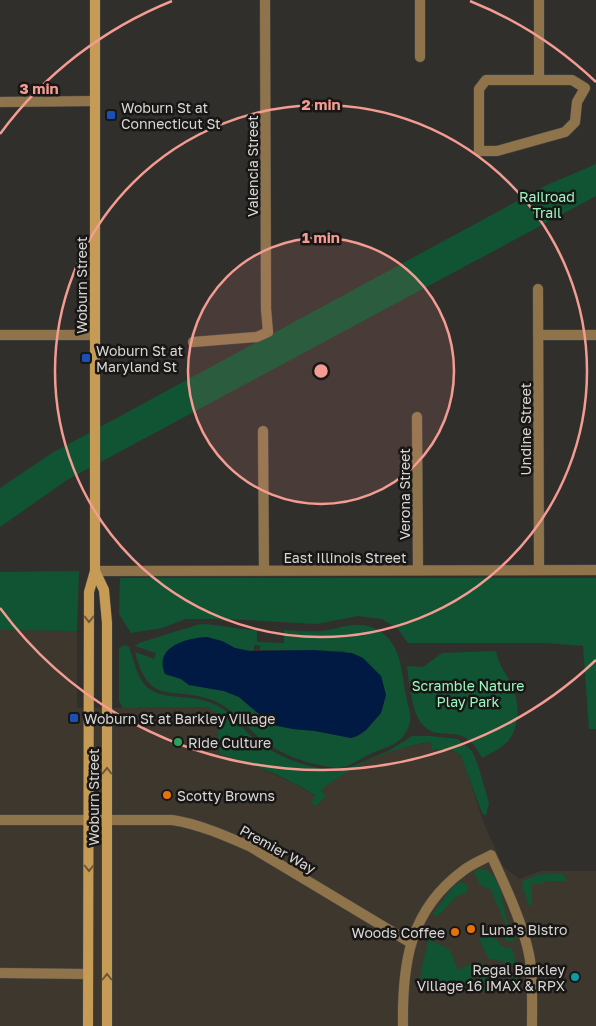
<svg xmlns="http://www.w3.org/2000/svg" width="596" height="1026" font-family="'Golos Text',sans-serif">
  <rect width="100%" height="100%" fill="#312f2c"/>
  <path fill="#3d372e" d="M0 630 77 631V708L208 707 216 712 219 754 245 761 295 784 316 796 312 801 317 805 326 797 321 790 337 778 368 760 396 749 430 742 432 750 446 749 457 753 463 759 483 821 503 866 519 879 540 871H596V1026H0Z"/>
  <path fill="#105433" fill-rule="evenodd" d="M596 164V196L67 480 0 527V488L52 453 547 185Z
    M79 571 77 631 0 630V572Z
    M120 578H596V729H589L583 646 546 643H408L398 629 382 619 358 616 316 624 229 619H186L162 628 131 633 119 614Z
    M200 624C219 624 238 630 257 630V642L284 643V630C297 631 309 632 322 631 340 629 356 620 374 628 402 641 401 670 406 696 409 710 414 719 406 732 398 747 381 748 368 755 358 759 348 769 337 768 308 765 275 753 254 733 242 722 232 709 217 702 175 683 150 711 135 652L154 659 156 653 135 646 139 643ZM222 641C231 646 243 653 254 650V645H260V650L344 651 381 676 386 695 381 713 366 730 358 736 351 738 315 731 293 729 256 712 239 697 224 691 189 685 181 679Z
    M124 645 129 647C134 660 137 679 148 688 160 697 174 696 189 698 197 698 206 701 214 704 230 711 240 726 252 737 274 756 314 772 344 770L390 750 412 736H431L458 739 472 751 478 765 489 803 486 816 482 813 461 756C452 748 443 749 432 750L430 742C390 748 353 765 321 790L326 797 317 805H314L311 803 315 795C285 777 254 764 219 754L216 713 208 707 123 708 119 701V648Z
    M496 651C499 667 506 672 512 686 520 702 520 727 508 741 501 749 491 753 482 758 463 719 442 744 424 726 412 716 409 681 407 666L423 667 442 653Z
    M477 869 487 870C503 880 502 907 508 923 510 928 514 930 516 935L514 941H507L503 938 501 933 506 935 508 930 491 890 480 885 474 872Z
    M548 874H562L565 876V881H547L541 884H532V906H529L522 885 523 881 537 875Z
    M460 882 464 883 468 886 467 892 455 898 439 915 434 916 433 913 453 887Z
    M493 933 501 946 513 949 516 965 488 958 479 939Z
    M429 939 450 950 458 970 473 963V988H419L422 965Z
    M477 962 510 974 477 988Z
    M518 976V991H477Z"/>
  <path fill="#001a44" d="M207 637 222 641 235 648 250 651 314 650 352 653 363 658 381 676 386 695 381 713 366 730 357 736 351 738 315 731 293 729 272 725 239 697 224 691 189 685 181 679 165 674C153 646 188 638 207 637Z"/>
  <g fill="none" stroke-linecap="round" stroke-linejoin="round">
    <g stroke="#4c4a47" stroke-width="11">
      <path id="street" d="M420 57V0
        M486 80H572L585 88 577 102 575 122 565 132 497 151H479V89Z
        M539 80V0
        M0 102 95 101
        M538 289 539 570
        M0 335H95
        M539 335H596
        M193 342 257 337 268 332 266 309 265 0
        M417 417 418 570
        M263 431 264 571
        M95 571 596 570
        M0 820H172C199 824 226 836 251 847L411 943
        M0 973 88 974
        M403 1026C402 964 409 910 464 870 472 864 482 860 491 855 505 885 525 928 530 960 533 982 532 1004 532 1026"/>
    </g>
    <g stroke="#4c4a47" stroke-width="11">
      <path id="secondary" d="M95 571 104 590 107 623V1026
        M88 1026 89 592 95 571V0"/>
    </g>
    <use href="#street" stroke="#8f744b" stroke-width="10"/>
    <use href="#secondary" stroke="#c59b56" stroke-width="10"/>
  </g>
  <defs><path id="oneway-chevron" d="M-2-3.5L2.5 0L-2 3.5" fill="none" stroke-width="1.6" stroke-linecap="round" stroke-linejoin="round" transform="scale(1.25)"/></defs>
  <g stroke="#6e5936">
    <use href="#oneway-chevron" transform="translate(89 619) rotate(90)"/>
    <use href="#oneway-chevron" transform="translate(107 771) rotate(-90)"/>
    <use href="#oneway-chevron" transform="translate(89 868) rotate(90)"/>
    <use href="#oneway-chevron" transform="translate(107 977) rotate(-90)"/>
  </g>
  <circle cx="321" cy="371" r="133" fill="#f59c92" fill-opacity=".12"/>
  <g fill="none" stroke="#f59c92" stroke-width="2.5">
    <circle cx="321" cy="371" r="133"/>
    <circle cx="321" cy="371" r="266"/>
    <path d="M596 660A399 399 0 0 1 0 608M0 134A399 399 0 0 1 172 1M470 1A399 399 0 0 1 596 82"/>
  </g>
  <g fill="#1a4fb4" stroke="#181716" stroke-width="2">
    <rect x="106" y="110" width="10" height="10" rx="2.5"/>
    <rect x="81" y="353" width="10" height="10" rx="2.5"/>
    <rect x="69" y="713" width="10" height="10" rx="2.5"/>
  </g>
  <circle fill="#2e9e5b" stroke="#181716" stroke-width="2" cx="178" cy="742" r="5"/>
  <g fill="#e8710a" stroke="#181716" stroke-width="2">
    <circle cx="167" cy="795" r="5"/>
    <circle cx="471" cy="929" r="5"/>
    <circle cx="455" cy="932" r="5"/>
  </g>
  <circle fill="#0f9aa8" stroke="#181716" stroke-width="2" cx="575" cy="977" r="5"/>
  <g text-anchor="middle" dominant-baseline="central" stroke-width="5" stroke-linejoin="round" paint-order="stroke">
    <g font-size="14" fill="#d9d7d5" stroke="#181716" text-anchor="start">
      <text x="121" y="107">Woburn St at<tspan x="121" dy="16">Connecticut St</tspan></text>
      <text x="96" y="350">Woburn St at<tspan x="96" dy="16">Maryland St</tspan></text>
      <text x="84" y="718">Woburn St at Barkley Village</text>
      <text x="188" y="742">Ride Culture</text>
      <text x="177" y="795">Scotty Browns</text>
      <text x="481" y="929">Luna's Bistro</text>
      <text x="445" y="932" text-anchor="end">Woods Coffee</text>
      <text x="565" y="969" text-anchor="end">Regal Barkley<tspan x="565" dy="16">Village 16 IMAX &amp; RPX</tspan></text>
    </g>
    <g font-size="14" fill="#d9d7d5" stroke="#181716">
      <text transform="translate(252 166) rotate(-90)">Valencia Street</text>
      <text transform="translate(81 285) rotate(-90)">Woburn Street</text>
      <text transform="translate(525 429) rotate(-90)">Undine Street</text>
      <text transform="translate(404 494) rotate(-90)">Verona Street</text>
      <text x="345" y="557">East Illinois Street</text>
      <text transform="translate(93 797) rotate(-90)">Woburn Street</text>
      <text transform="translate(278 849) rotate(29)">Premier Way</text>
    </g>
    <g font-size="14" fill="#9cf7c0" stroke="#181716">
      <text x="547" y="196">Railroad<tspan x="547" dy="16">Trail</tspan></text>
      <text x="468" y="685">Scramble Nature<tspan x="468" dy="16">Play Park</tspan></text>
    </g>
  </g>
  <circle cx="321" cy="371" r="8" fill="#f59c92" stroke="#181716" stroke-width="2.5"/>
  <g font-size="15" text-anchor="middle" font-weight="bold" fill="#f59c92" stroke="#181716" stroke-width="5" stroke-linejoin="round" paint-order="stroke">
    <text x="39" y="94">3 min</text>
    <text x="321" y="110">2 min</text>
    <text x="321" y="243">1 min</text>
  </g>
</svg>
